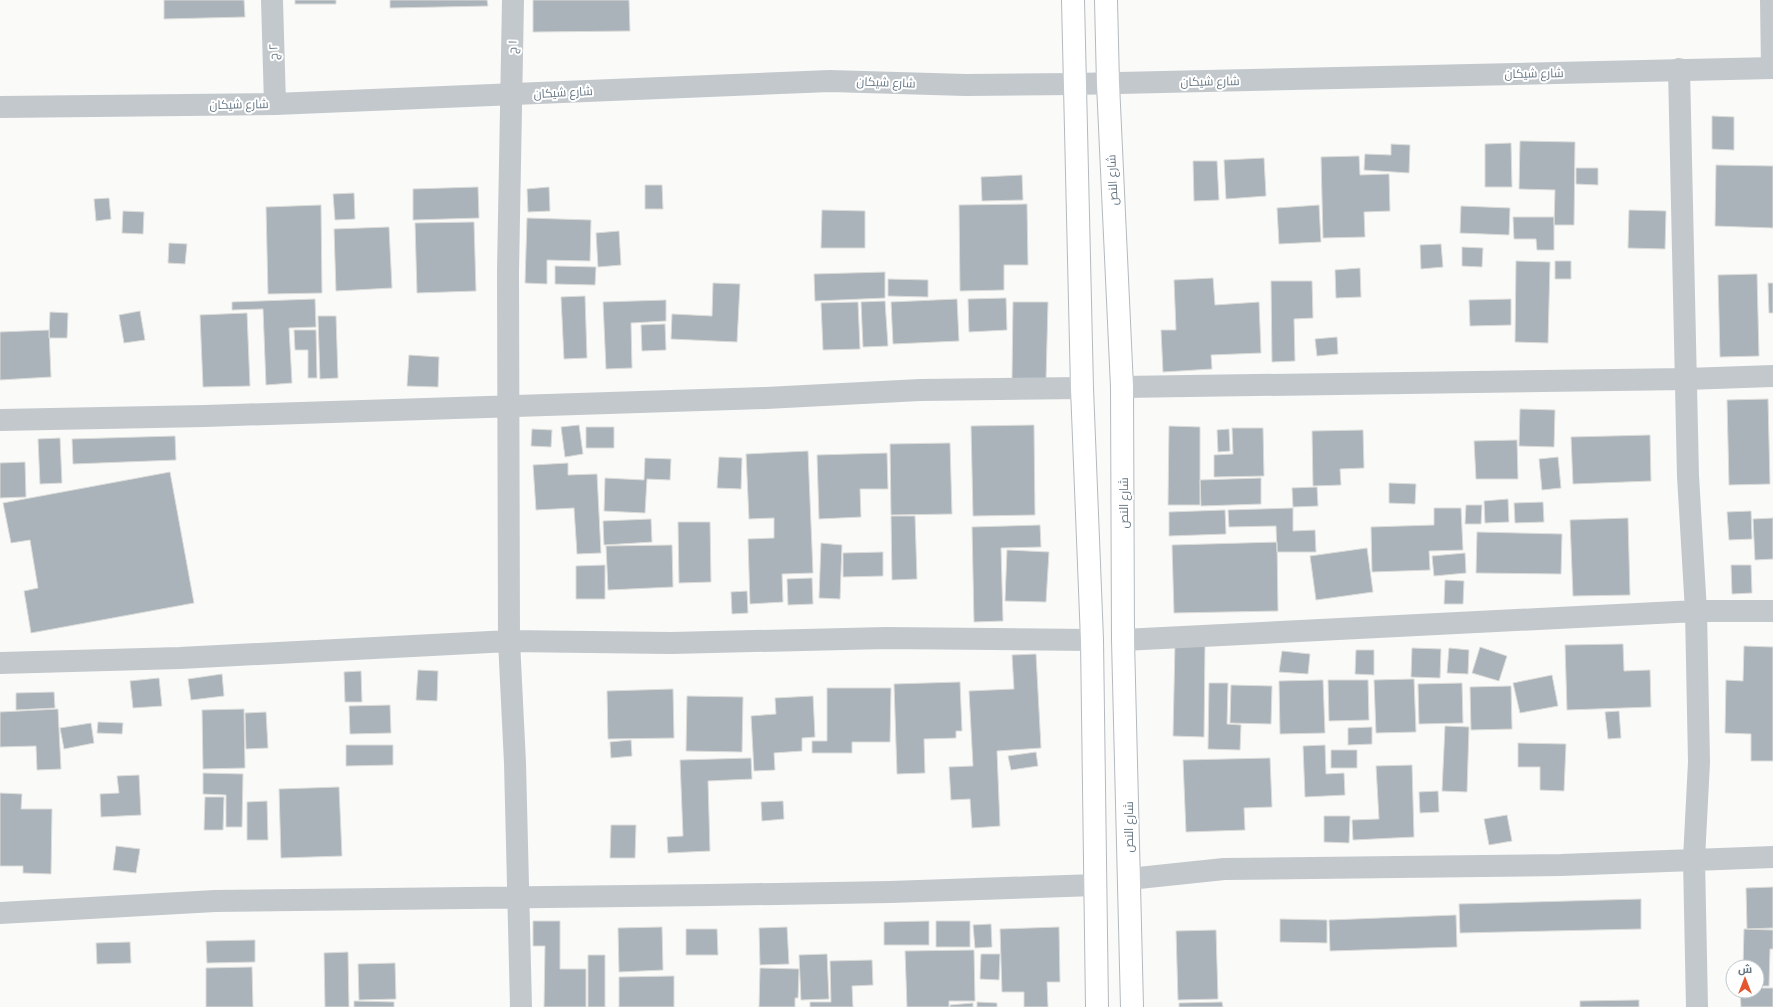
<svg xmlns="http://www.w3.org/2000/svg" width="1773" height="1007" font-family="'Noto Sans',Cairo,sans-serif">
  <rect width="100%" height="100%" fill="#fafaf8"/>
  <path fill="#aab3b9" stroke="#dcdcda" d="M164 0H244L245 17 164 19Z
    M295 0H336V4H295Z
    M390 0H487L488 6 390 8Z
    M533 0H629L630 31 533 32Z
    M1712 116 1734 117V150L1712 149Z
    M1520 141 1575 142 1574 225H1554L1555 190 1519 189Z
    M1511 143 1512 187H1485V144Z
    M1391 144 1410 145 1409 173 1364 170 1365 154 1391 155Z
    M1359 156 1360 175 1389 174 1390 211 1364 212 1365 237 1323 238 1321 157Z
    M1264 158 1266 196 1226 199 1224 160Z
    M1193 161H1217L1219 200 1194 201Z
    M1716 165 1773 166V228L1715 226Z
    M1576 168H1598V185L1576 184Z
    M1022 175 1023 200 982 201 981 177Z
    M645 185H662L663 209H645Z
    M478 187 479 218 413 220V189Z
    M549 187 550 211 528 212 527 189Z
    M354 193 355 219 335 220 333 194Z
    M109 198 111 219 96 221 94 199Z
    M1027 204 1028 265H1004V290L960 291 959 205Z
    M321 205 322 293 268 294 266 207Z
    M1319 205 1321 242 1279 244 1277 208Z
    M1461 206 1510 208 1509 235 1460 233Z
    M822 210 865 211V248H821Z
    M1629 210 1666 211 1665 249 1628 248Z
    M123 211 144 212 143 234 122 233Z
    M1513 217H1554V250H1537L1536 239H1514Z
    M527 218 591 220 590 261 547 260V284L525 283Z
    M474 222 476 291 417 293 415 223Z
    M389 227 392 288 336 291 334 229Z
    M619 231 621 265 598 267 596 233Z
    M169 243 187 244 185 264 168 263Z
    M1441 244 1443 267 1421 269 1420 245Z
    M1462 247 1483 248 1482 267 1462 266Z
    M1516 261 1550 262 1548 343 1515 342Z
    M1555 261H1571V279H1555Z
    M555 266 596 267 595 285 555 284Z
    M1360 268 1361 297 1336 298 1335 270Z
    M885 272V298L815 301 814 274Z
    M1757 274 1759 356 1720 357 1718 275Z
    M1213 278 1215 305 1259 302 1261 353 1211 355 1212 369 1163 372 1161 330H1176L1174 280Z
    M888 279 928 280V297L888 296Z
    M1271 281H1312L1313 318 1294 319 1295 361 1272 362Z
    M713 283 740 284 737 342 671 339 672 314 712 316Z
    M1768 283H1773V313H1769Z
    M585 296 587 358 564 359 561 297Z
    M1006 298 1007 330 969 332 968 299Z
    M315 299 316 327 289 328 292 383 266 385 263 309 232 310V302Z
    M957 299 959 341 893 344 891 302Z
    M1511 299V325L1470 326 1469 300Z
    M666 300V321L631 323 632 368 606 369 603 302Z
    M885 301 888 346 863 347 861 302Z
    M858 302 860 349 823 350 821 303Z
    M1013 302H1048L1046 380 1012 379Z
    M140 311 145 340 124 343 119 315Z
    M50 312 68 313 67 338H49Z
    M247 313 250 386 203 387 200 315Z
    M318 316H336L338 378 320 379Z
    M665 324 666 350 642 351 641 325Z
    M49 330 51 377 0 380V332Z
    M294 330H316L317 378H308V350H295Z
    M1337 337 1338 354 1317 356 1315 339Z
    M409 355 439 357 438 387 407 386Z
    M1768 399 1770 484 1729 485 1727 400Z
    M1520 409 1555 410 1554 447 1519 446Z
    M579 425 583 454 565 457 561 427Z
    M1034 425 1035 515 973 516 971 426Z
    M1169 426 1200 427V505H1168Z
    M586 427H614V448H586Z
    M1232 428H1263L1264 476 1214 477V455L1233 454Z
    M532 429 552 430 551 447 531 446Z
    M1229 429 1230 451 1218 452 1217 430Z
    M1363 430 1364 468 1340 469 1341 485 1313 486 1312 431Z
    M1650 435 1651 481 1573 484 1571 437Z
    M175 436 176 460 73 464 72 439Z
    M60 438 62 483 40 484 38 439Z
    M1517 440 1518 479H1476L1474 441Z
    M950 443 952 514 891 515 890 444Z
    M808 451 813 573 782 574 783 602 750 604 748 539 774 538V518L749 519 746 454Z
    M887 453 888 489H860L861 517 819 519 817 455Z
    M719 457 742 458 741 489 717 488Z
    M1558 457 1561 488 1542 490 1539 459Z
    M645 458 671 459 670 480 647 479 645 513 604 511 605 478 644 480Z
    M25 462 26 497 0 498V463Z
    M568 463V475L597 474 601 553 577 554 574 508 536 510 533 465Z
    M170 472 194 603 31 633 24 591 38 588 30 540 11 543 3 503Z
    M1261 478V504L1201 506 1200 480Z
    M1389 483 1416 484 1415 504 1389 503Z
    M1317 487 1318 506 1293 507 1292 488Z
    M1508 499 1509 522 1485 523 1484 501Z
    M1543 502 1544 522 1515 523 1514 503Z
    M1466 505H1482L1481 524H1465Z
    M1293 508V531L1315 530 1316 552H1277L1276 526 1229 527 1228 510Z
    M1434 508H1461L1463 550 1429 551 1430 570 1372 572 1371 527 1434 525Z
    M1225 510 1226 534 1169 536V512Z
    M1751 511 1752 539 1729 540 1727 512Z
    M891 516H915L917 579 892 580Z
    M1628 518 1630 595 1573 596 1570 520Z
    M1773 518V559L1755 560 1753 519Z
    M651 519 652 542 604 545 603 521Z
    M678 522H710L711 582 679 583Z
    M1040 525 1041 547 1001 548 1003 621 974 622 972 527Z
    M1477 532 1562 534 1561 574 1476 573Z
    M1277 542 1278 611 1174 613 1172 545Z
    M821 543 842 545 840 599 819 598Z
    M672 545 673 587 608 590 606 546Z
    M1367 548 1373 592 1316 600 1310 556Z
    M1007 550 1049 552 1046 602 1005 601Z
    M883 552V576L843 577V553Z
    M1465 553 1466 573 1434 576 1432 556Z
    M605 565V599H576V566Z
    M1731 565H1751L1752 593 1732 594Z
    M812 578 813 604 788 605 787 579Z
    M1445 580 1464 581 1463 604H1444Z
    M747 591 748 613 732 614 731 592Z
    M1175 643 1205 644 1204 737 1173 736Z
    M1623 644 1624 671 1650 670 1651 707 1567 710 1565 645Z
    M1744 646 1773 647V761H1751V734L1725 733 1726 680 1743 681Z
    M1480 647 1507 656 1499 681 1472 673Z
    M1412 648 1441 649 1440 678 1411 677Z
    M1449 648 1469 650 1468 674 1447 673Z
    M1356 650H1374V675L1355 674Z
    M1282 651 1310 654 1308 674 1279 672Z
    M1036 654 1041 748 997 751 1000 826 972 828 970 799 951 800 949 767 973 766 969 691 1014 689 1012 655Z
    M418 670 438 671 437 701 416 700Z
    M361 671 362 702H345L344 672Z
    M222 674 224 696 191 700 188 679Z
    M1552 675 1558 706 1520 713 1513 683Z
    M159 678 162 706 133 708 130 681Z
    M1414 679 1416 732 1376 733 1374 680Z
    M1323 680 1325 733 1280 734 1279 681Z
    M1328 680H1368L1369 720 1329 721Z
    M960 682 962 731H956V738L924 739 925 773 897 774 894 684Z
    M1209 683H1228L1227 724 1241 725 1240 750 1208 749Z
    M1462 683 1463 723 1419 724 1418 684Z
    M1231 685 1272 686 1271 724 1230 723Z
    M1511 686 1512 729 1471 730 1470 687Z
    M827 688H891L890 742H852V753H812V741H827Z
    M673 689 674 738 608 739 607 691Z
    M54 692 55 708 16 710V693Z
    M687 696 743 697 742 752 686 751Z
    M813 696 815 737 802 738V751L774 753 775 770 754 771 751 716 776 714 775 698Z
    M390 705 391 733 350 734 349 706Z
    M58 709 61 769 37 770 36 746 0 747V712Z
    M244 709 245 768 203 769 202 710Z
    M1619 711 1621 738 1608 739 1605 712Z
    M266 712 268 748 246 749 245 713Z
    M98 722 123 723 122 734 97 733Z
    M91 723 94 743 64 749 60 728Z
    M1445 726 1469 727 1467 792 1442 791Z
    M1372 727V744L1348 745V728Z
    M631 740 632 756 611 758 610 742Z
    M1518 743 1566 744 1564 791 1540 790V767H1518Z
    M346 745H393V765L346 766Z
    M1325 745 1326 774 1344 773 1345 795 1305 797 1303 746Z
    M1331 750H1357V768H1331Z
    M1036 752 1038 766 1011 770 1008 756Z
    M751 758 752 779 708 781 710 851 668 853 667 837 683 836 680 760Z
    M1270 758 1272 807 1244 808 1245 830 1186 832 1183 760Z
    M1412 765 1414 837 1353 840 1352 820 1379 819 1376 766Z
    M203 773 243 774 242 827H226V795L203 794Z
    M139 775 141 815 101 817 100 794 119 793 117 776Z
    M339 787 342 856 281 858 279 789Z
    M1438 791 1439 812 1420 813 1419 792Z
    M0 793 22 794 21 809H52L51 874 23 873V866H0Z
    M205 797H224L223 830H204Z
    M267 801 268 840H247V802Z
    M783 801 784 819 762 821 761 802Z
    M1507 815 1512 841 1489 845 1484 819Z
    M1324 816H1350L1349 843 1324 842Z
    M611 825H636L635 858H610Z
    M116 846 140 849 136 873 113 870Z
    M1773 887V928L1747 929 1746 888Z
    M1641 899V929L1460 933 1459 904Z
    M1456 915 1457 947 1330 951 1329 920Z
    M1280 919 1327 920V943L1280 942Z
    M533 921H560V969H586V1007H544L545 946H533Z
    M929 921V945H884V922Z
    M936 921H970V947H936Z
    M991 924 992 947 975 948 973 925Z
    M662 927 663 970 619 972 618 928Z
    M787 927 789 964 760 965 759 928Z
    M1059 927 1060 982H1047L1048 1007H1024V992H1002L1000 929Z
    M686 929H717L718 955H686Z
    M1744 929 1773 930V949H1770L1769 986H1757V967H1743Z
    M1216 930 1218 999 1178 1000 1176 931Z
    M255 940V962L207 963 206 941Z
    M130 942 131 963 97 964 96 943Z
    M974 950 975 1001H949V1007H907L905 951Z
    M348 952 349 1007H325L324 953Z
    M827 954 829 999 801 1000 799 955Z
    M981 954H1000L999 980 980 979Z
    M588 955H605V1007H588Z
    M872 960 873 985 852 986 853 1007H810V1002H831L830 961Z
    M395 963 396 999 359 1000 358 964Z
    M252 967 253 1007H206V968Z
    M760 968 799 969 798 998H795V1007H759Z
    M674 976V1007H619V977Z
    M1757 988H1773V1007H1741L1740 991H1757Z
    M1639 1000V1007H1580V1001Z
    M354 1001 394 1002V1007H354Z
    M977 1002 997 1003V1007H977Z
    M1222 1002 1223 1007H1179V1003Z
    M973 1003V1007H950V1005Z"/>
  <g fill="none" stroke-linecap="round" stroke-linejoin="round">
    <g stroke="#b3babf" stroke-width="24">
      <path id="secondary" d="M1073 0 1082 388 1092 640 1097 1007
        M1106 0 1108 84 1122 387 1123 640 1132 1007"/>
    </g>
    <path stroke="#c3c8cc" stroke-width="22" d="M272 0 275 104
      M513 0 508 272 509 641 515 763 521 1007
      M1771 0 1772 68
      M1679 69 1688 476 1696 611 1699 762 1694 859 1697 1007
      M1122 387 1686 379 1773 376
      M0 420 205 416 766 398 920 390 1082 388
      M1123 640 1696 611H1773
      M0 663 180 658 509 641 671 643 886 638 1092 640
      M1129 879 1224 869 1561 865 1773 857
      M0 913 215 901 710 895 890 892 1095 885"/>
    <path stroke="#c3c8cc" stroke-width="22" d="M0 107 275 104 830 81 966 85 1075 84 1773 68"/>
    <use href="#secondary" stroke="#fff" stroke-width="22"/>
  </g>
  <g text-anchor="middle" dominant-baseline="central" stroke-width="4" stroke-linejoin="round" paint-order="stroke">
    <g font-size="12" fill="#657683" stroke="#fff">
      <text transform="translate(512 47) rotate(-89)">١ ج</text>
      <text transform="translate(273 52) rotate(-92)">٢ ج</text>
      <text transform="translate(1534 73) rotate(-1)">شارع شيكان</text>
      <text transform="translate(1210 81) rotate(-1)">شارع شيكان</text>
      <text transform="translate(886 82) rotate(2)">شارع شيكان</text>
      <text transform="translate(563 92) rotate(-3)">شارع شيكان</text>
      <text transform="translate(239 104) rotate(-1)">شارع شيكان</text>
      <text transform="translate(1112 180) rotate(-93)">شارع النص</text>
      <text transform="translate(1123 503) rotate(-90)">شارع النص</text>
      <text transform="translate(1128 827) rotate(-90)">شارع النص</text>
    </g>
  </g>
  <g transform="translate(1745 979)"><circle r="19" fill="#ffffff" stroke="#c1c8cd"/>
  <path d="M0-3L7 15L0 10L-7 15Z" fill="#e4572e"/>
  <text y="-6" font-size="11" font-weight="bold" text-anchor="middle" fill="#657683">ش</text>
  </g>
</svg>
